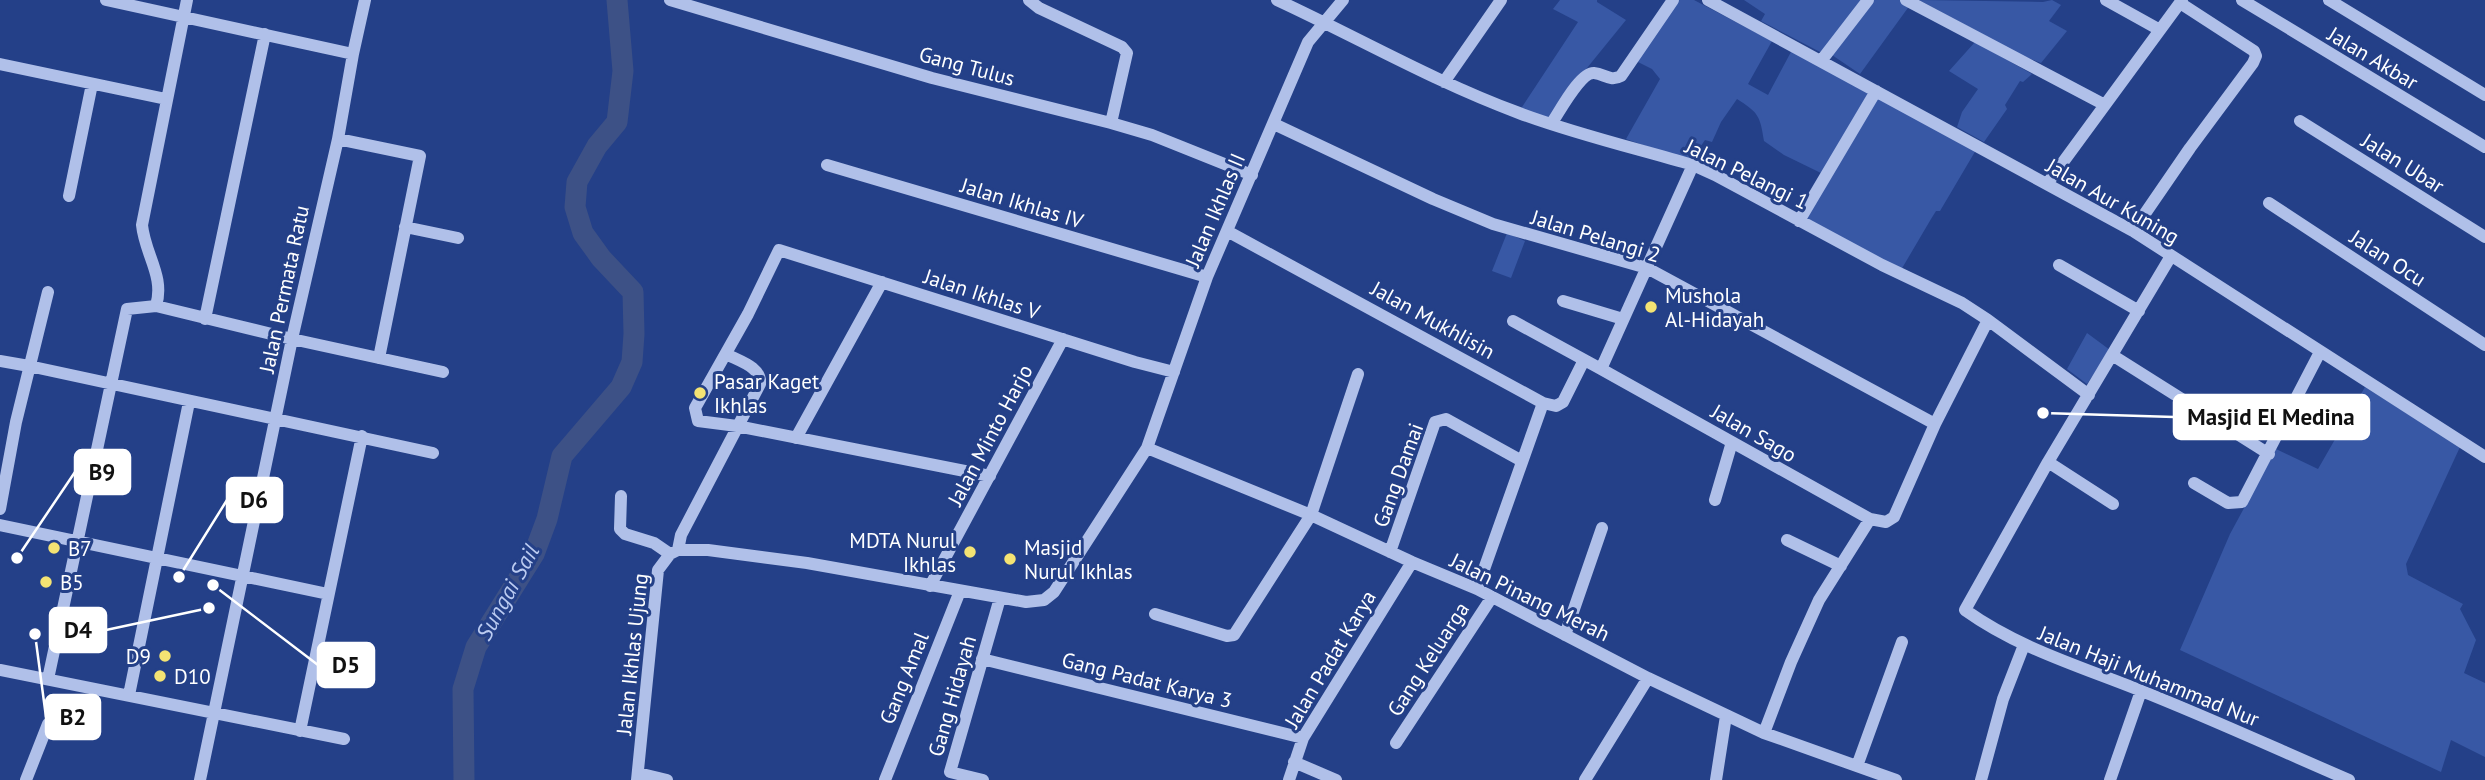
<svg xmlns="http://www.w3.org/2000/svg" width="2485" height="780" font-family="'PT Sans',sans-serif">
  <rect width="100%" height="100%" fill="#244088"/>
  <path fill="#3858a5" d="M1560 0H1597V2L1626 20 1574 84 1550 119 1520 110 1578 22 1553 9Z
    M1679 0H1694L1772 41 1748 84 1768 95 1792 50 1869 92 1823 174 1784 155 1764 141C1760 116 1759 113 1737 99L1721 122 1712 142 1705 140 1692 159 1657 150 1626 139 1660 79 1652 69 1636 61Z
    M1744 0H1861L1822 53 1761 21 1765 14Z
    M1872 0H1901L1910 5 1860 74 1832 55Z
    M1919 0 2043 2 2052 0 2061 5 2049 21 2067 31 2041 63 2021 55Z
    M1975 42 2032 74 2023 82 2020 81 2005 105 2007 109 1984 142 1957 127 1962 112 1978 89 1949 71Z
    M1877 97 1976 150 1940 211H1936L1931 219 1901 270 1806 219Z
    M1507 233 1525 241 1511 278 1492 271Z
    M2087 333 2110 350 2087 384 2067 369Z
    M2365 387 2460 447 2406 564 2408 575 2463 604 2460 609 2476 640 2464 673 2485 683V757L2451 740 2441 772 2180 650 2230 534 2276 449 2318 469Z"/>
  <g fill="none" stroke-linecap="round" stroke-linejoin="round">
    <path stroke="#3d5186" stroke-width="21" d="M464 780 463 689 476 647 534 554 547 519 562 456 621 387 632 362 634 334 633 292 601 258 583 233 575 207 577 182 597 146 617 122 623 71 617 0"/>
    <path stroke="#b0c0e9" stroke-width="12" d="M106 0 353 54 338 139 292 339 200 780
      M670 0 932 78 1111 123 1152 135 1252 175
      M1029 0 1039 8 1122 47 1127 53 1111 123
      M1277 0C1357 37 1435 82 1519 113 1575 134 1635 148 1693 165L1715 175 1882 265 1962 303 1988 320 2089 395
      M1708 0 2133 231 2485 457
      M1906 0 2105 105
      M2106 0 2160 30
      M2242 0 2485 147
      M2329 0 2485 95
      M353 54 365 0
      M1821 61 1868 0
      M0 64 166 99
      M1444 82 1501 0
      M2300 121 2485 237
      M1274 124 1433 199 1493 224 1647 268 1935 424
      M1551 124C1559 113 1580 72 1594 73 1605 74 1610 82 1621 76L1673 0
      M338 139 420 156 379 358
      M827 165 1207 277
      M1693 165 1601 369 1870 519 1886 522 1894 517 1935 424 1988 320
      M2047 184 2182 0
      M69 196 92 84
      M2269 203 2485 345
      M1799 221 1876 91
      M405 227 458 238
      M1227 231 1543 403 1556 406 1563 402 1584 360
      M2133 231 2190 148 2253 63 2256 56 2254 51 2180 3
      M2171 256 2048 462 1965 610C2018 648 2079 666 2139 690 2210 718 2279 750 2349 780
      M2059 265 2139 311
      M1563 301 1623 319
      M156 306C165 276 145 255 142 225L187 0
      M205 319 265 34
      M1513 321 1601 369
      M2112 355 2269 454
      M0 361 29 366 433 453
      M796 438 882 282
      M1147 448 1311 515 1412 562 1477 589 1648 678 1764 733 1896 780
      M2048 462 2113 504
      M990 476 737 426 698 421 695 408 748 314 779 250 1135 362 1174 372
      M2194 483 2228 503 2242 502 2320 352
      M621 496 620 529 625 534 654 543 670 554
      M1715 500 1732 442
      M0 509 16 422 48 292
      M0 525 328 594
      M1787 540 1841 566
      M678 550 681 535 760 384C762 367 739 361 726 354
      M1390 552 1435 422 1446 419 1522 461
      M930 586 1063 339
      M1477 589 1543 403
      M1155 614 1227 636 1234 635 1311 515 1358 374
      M1565 635 1602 528
      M982 659 1303 738
      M0 670 344 739
      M48 679 127 309 156 306 292 339 443 372
      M129 695 189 402
      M300 731 362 436
      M1764 733 1791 662 1819 600 1870 519
      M1396 743 1492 597
      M1294 762 1336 780
      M1857 766 1902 642
      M638 773 667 780
      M26 780 48 724
      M637 780 658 570 670 554 678 550H708L807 563 1026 602 1044 600 1054 592 1147 448 1207 277 1308 42 1343 0
      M885 780 960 591
      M983 780 950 772 1000 598
      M1289 780 1303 738 1412 562
      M1585 780 1648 678
      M1716 780 1726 716
      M1981 780 2003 699 2024 645
      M2110 780 2141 691"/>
  </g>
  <g fill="#f4e373" stroke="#244088" stroke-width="2.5">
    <circle cx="1651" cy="307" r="7"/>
    <circle cx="700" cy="393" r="7"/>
    <circle cx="54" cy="548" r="7"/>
    <circle cx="970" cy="552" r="7"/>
    <circle cx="1010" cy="559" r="7"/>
    <circle cx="46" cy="582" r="7"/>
    <circle cx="165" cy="656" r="7"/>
    <circle cx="160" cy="676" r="7"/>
  </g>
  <g text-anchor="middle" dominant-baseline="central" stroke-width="6" stroke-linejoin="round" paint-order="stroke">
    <g font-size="21" fill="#fff" stroke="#244088">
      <text transform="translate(2373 58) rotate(31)">Jalan Akbar</text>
      <text transform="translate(967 66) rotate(15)">Gang Tulus</text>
      <text transform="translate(2403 163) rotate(32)">Jalan Ubar</text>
      <text transform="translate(1747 174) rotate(26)">Jalan Pelangi 1</text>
      <text transform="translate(2113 201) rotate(30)">Jalan Aur Kuning</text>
      <text transform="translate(1022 203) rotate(17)">Jalan Ikhlas IV</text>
      <text transform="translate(1215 210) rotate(-67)">Jalan Ikhlas II</text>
      <text transform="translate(1596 236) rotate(17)">Jalan Pelangi 2</text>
      <text transform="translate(2388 258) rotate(33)">Jalan Ocu</text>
      <text transform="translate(284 289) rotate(-78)">Jalan Permata Ratu</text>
      <text transform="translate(982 294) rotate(18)">Jalan Ikhlas V</text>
      <text transform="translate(1433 320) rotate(29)">Jalan Mukhlisin</text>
      <text transform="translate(1754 433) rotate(30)">Jalan Sago</text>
      <text transform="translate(990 435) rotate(-62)">Jalan Minto Harjo</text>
      <text transform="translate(1398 475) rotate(-70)">Gang Damai</text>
      <text transform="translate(1530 597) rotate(26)">Jalan Pinang Merah</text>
      <text transform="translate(632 654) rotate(-84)">Jalan Ikhlas Ujung</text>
      <text transform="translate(1330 659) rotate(-59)">Jalan Padat Karya</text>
      <text transform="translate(1428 659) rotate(-57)">Gang Keluarga</text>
      <text transform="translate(2149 676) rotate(22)">Jalan Haji Muhammad Nur</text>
      <text transform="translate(904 678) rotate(-68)">Gang Amal</text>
      <text transform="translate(1147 680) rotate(14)">Gang Padat Karya 3</text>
      <text transform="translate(952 696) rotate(-74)">Gang Hidayah</text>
    </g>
    <g font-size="21" fill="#fff" stroke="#244088" text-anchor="start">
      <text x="1665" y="295">Mushola<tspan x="1665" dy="24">Al-Hidayah</tspan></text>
      <text x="714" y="381">Pasar Kaget<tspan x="714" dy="24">Ikhlas</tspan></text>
      <text x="956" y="540" text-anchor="end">MDTA Nurul<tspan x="956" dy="24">Ikhlas</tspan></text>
      <text x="1024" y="547">Masjid<tspan x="1024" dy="24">Nurul Ikhlas</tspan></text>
      <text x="68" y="548">B7</text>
      <text x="60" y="582">B5</text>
      <text x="151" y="656" text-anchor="end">D9</text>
      <text x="174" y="676">D10</text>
    </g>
    <g font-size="23" font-style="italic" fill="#bbcbf1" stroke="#244088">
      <text transform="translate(507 592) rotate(-61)">Sungai Sail</text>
    </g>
  </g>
  <path fill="none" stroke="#fff" stroke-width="2.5" d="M2043 413L2174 417M17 558L75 472M179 577L227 500M209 608L106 630M213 585L318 665M35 634L46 717"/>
  <g fill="#fff" stroke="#244088" stroke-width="2.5">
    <circle cx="2043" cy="413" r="7"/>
    <circle cx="17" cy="558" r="7"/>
    <circle cx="179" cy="577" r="7"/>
    <circle cx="209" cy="608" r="7"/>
    <circle cx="213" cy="585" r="7"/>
    <circle cx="35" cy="634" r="7"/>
  </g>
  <g fill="#fff" stroke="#fff" stroke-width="2.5">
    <rect x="2174" y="395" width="195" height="44" rx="7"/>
    <rect x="75" y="450" width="55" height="44" rx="7"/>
    <rect x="227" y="478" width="55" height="44" rx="7"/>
    <rect x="50" y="608" width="56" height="44" rx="7"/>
    <rect x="318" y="643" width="56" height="44" rx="7"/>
    <rect x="46" y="695" width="54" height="44" rx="7"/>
  </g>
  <g font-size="23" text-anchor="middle" font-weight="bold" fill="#111">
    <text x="2271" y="425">Masjid El Medina</text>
    <text x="102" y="480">B9</text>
    <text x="254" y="508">D6</text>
    <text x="78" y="638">D4</text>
    <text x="346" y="673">D5</text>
    <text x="73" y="725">B2</text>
  </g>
</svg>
